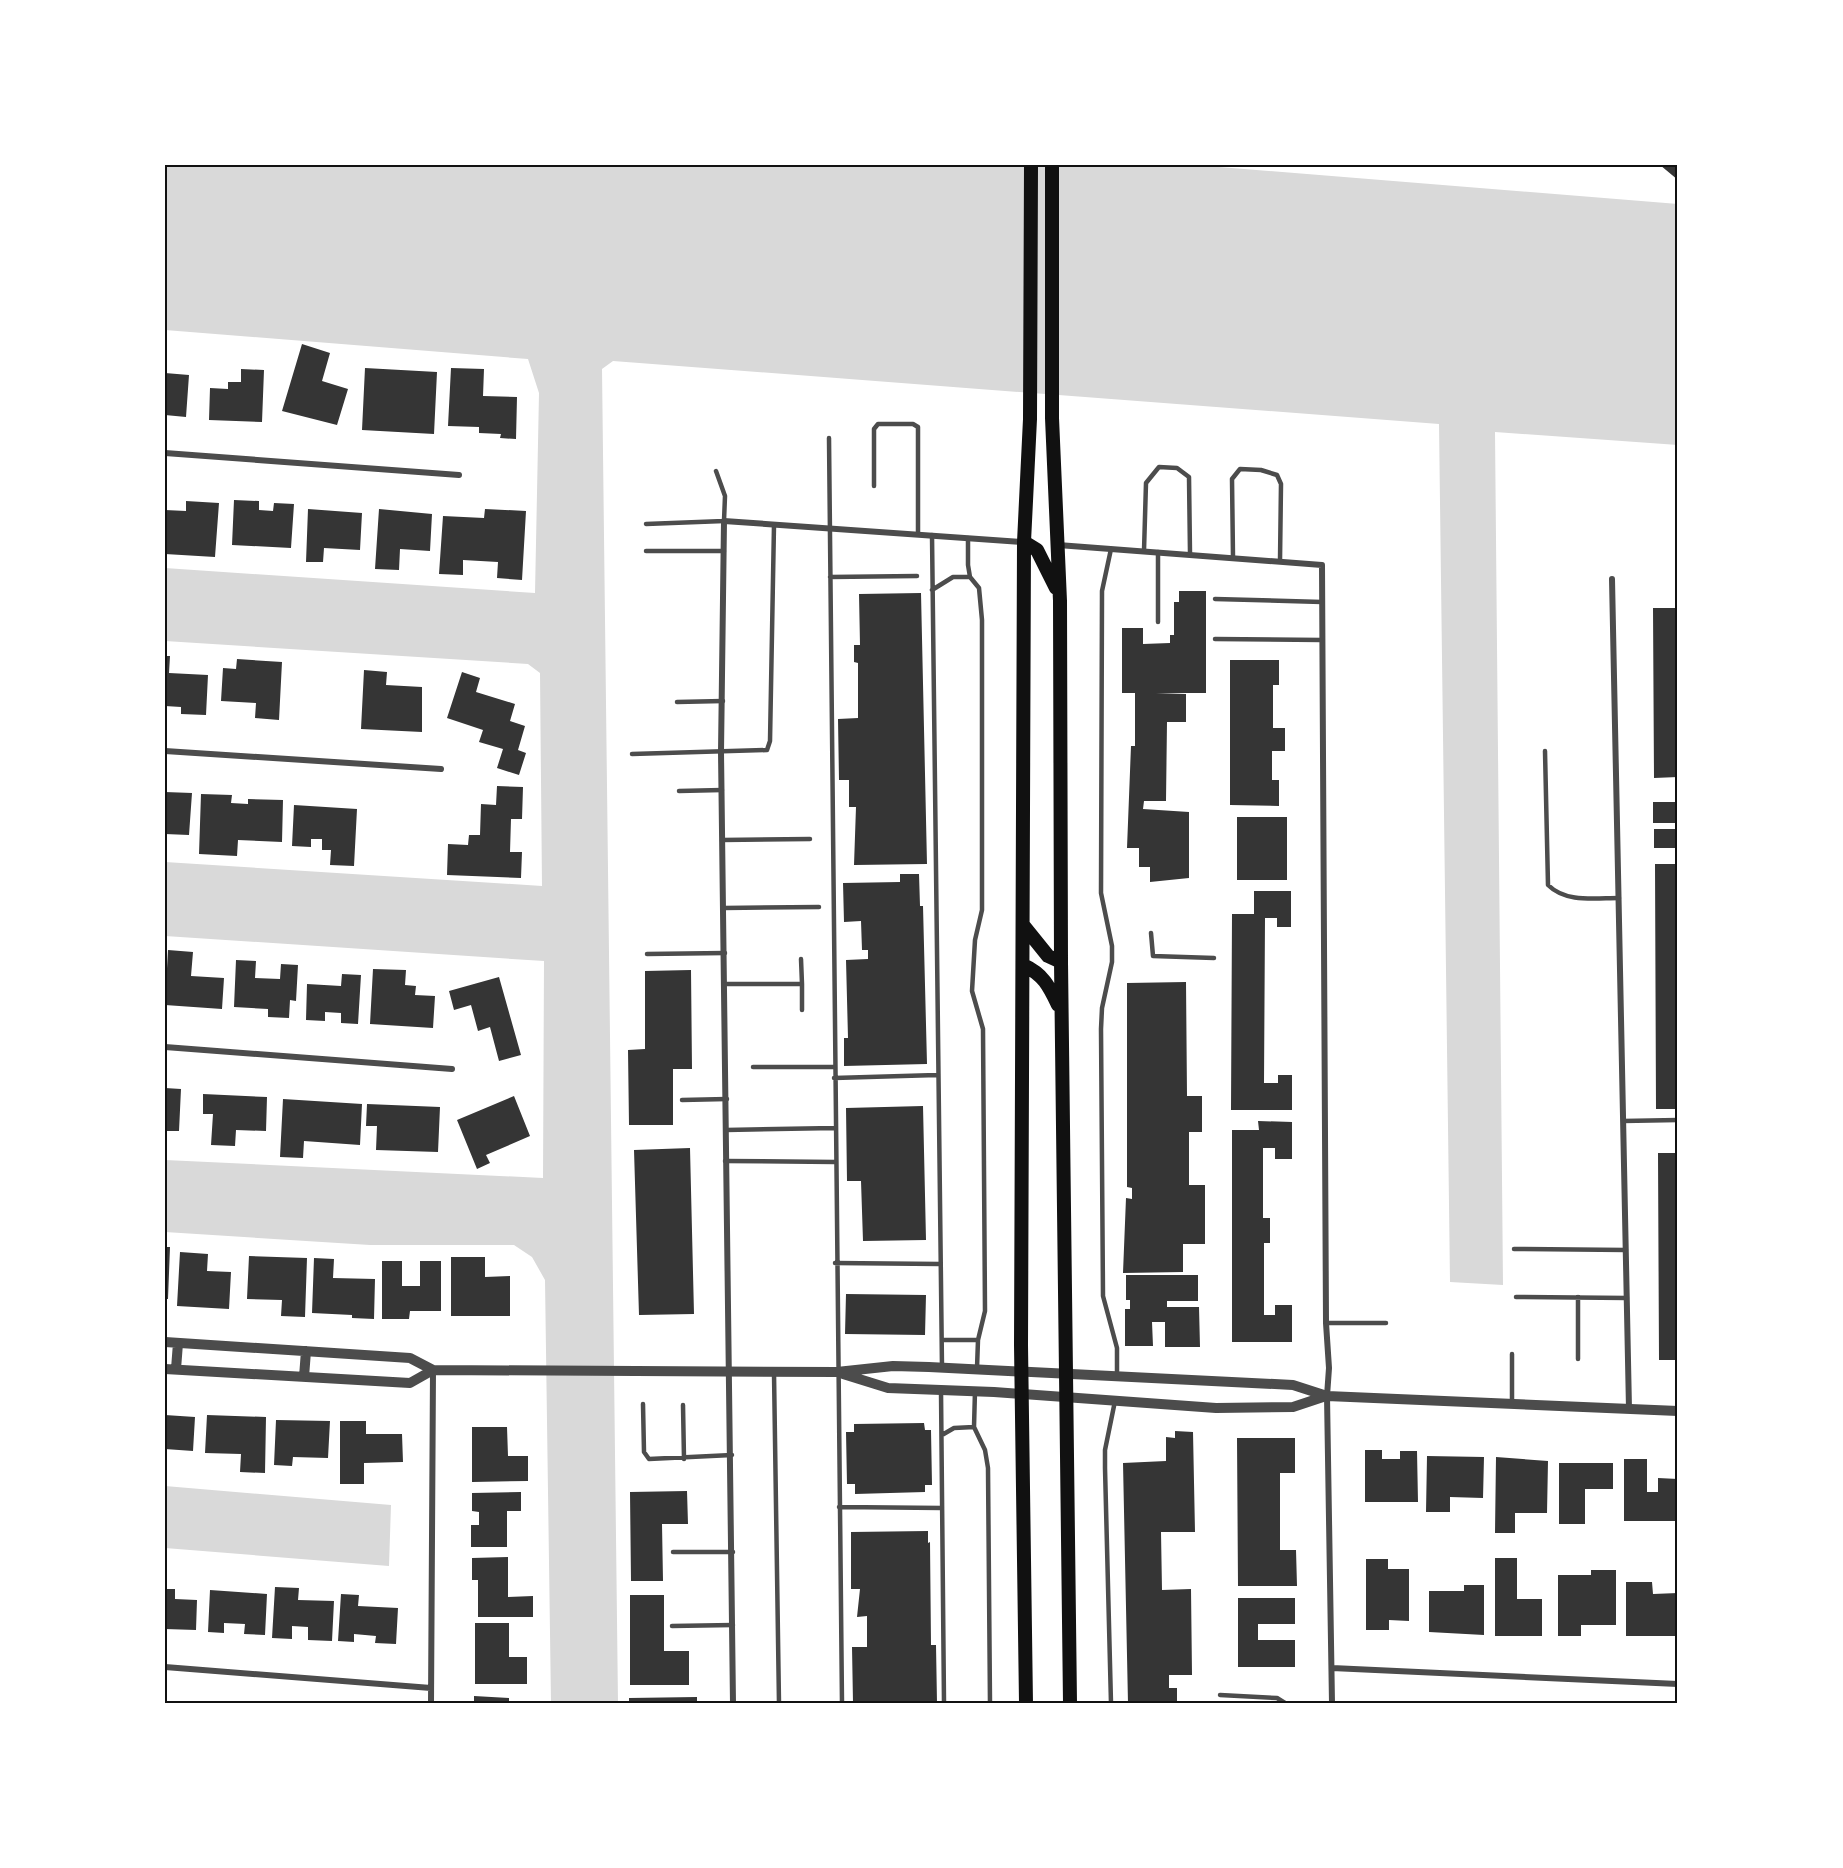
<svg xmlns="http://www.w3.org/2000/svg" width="1843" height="1868" font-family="'Roboto Condensed',sans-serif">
  <rect width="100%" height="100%" fill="#fff"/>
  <path fill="#d9d9d9" d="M165 165H1194L1678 204V445L1495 432 1503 1285 1450 1282 1439 424 613 361 602 369 618 1703H551L545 1280 532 1257 514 1245H370L165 1232V1160L543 1178 544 961 165 936V862L542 886 540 673 528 664 165 641V568L535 593 539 393 528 359 165 330Z
    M165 1486 391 1505 389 1566 165 1548Z"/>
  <path fill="#353535" d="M1660 165H1678V180Z
    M302 344 330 353 322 381 348 389 337 425 282 411Z
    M365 368 437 372 434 434 362 430Z
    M451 368 484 369 483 396 517 397 516 439 500 438 501 434 479 433V427L448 426Z
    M241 369 264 370 262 422 209 420 210 388 228 389V382H241Z
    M165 373 189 375 186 417 165 415Z
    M234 500 259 501V510L273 511 274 503 294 504 291 548 232 545Z
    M186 501 219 503 215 557 165 554V510L186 511Z
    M308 509 362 513 360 550 324 548 323 562H306Z
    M379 509 432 514 430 551 400 549 399 570 375 569Z
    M485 509 526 511 522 580 497 578 498 562 463 560V575L439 574 443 516 484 518Z
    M1179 591H1206V693H1156L1186 694V722H1167L1166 801H1144L1143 809 1189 812V878L1150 882V867H1139V848H1127L1131 746H1135V693H1122V628H1143V644L1170 643V635H1174V602H1179Z
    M921 593 927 864 854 865 856 807H849V780H839L838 719 858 718V663L854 662V645H860L859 594Z
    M1653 608H1678V777L1654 778Z
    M165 656H170L169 673 208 675 206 715 181 714V707L165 706Z
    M237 659 282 662 279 720 255 718 256 703 221 701 223 668 236 669Z
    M1230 660H1279V685H1273V728H1285V751H1272V780H1279V806L1230 805Z
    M364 670 387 672 386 685 422 687V732L361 729Z
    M462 672 480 678 476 692 515 704 510 721 525 726 518 750 526 753 519 775 497 768 503 749 479 742 483 730 447 718Z
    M497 786 523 787 522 819H511L510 852H522L521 878 447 875 448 844 468 845 469 835H480L481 804 496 805Z
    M165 792 192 793 189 835 165 834Z
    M201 794 232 795 231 803 248 804V799L283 800 282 842 238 840 237 856 199 854Z
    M1653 802H1678V823H1653Z
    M294 805 357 809 354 866 330 865 331 850H322V839H311V847L292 846Z
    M1237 817H1287V880H1237Z
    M1654 829H1678V848H1654Z
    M1655 864H1678V1109H1656Z
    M900 874H919L920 906H923L927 1064 844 1066V1038H848L846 960 868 959V950H862L861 921 844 922 843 883 900 882Z
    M1254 891H1291V927H1277V918H1265L1264 1083H1278V1075H1292V1110H1231L1232 914H1254Z
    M168 950 193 952 191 976 224 978 222 1009 165 1005Z
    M236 960 256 961 255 978 280 979 281 964 298 965 296 1001 290 1000 289 1018 268 1017V1009L234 1007Z
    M373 969 406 970 405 985 416 986 415 995 435 996 433 1028 370 1024Z
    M691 970 692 1069H673V1125H629L628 1050 645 1049V971Z
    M342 974 361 975 358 1024 341 1023V1013L325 1012V1021L306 1020 307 984 341 986Z
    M499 977 521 1055 499 1061 490 1027 478 1031 471 1005 454 1010 449 991Z
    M1186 982 1187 1096H1202V1132H1189V1185H1205V1244H1183V1272L1123 1273 1126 1198 1132 1199V1188L1127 1187V983Z
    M165 1088 181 1089 179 1131H165Z
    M203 1094 267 1097 266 1131 236 1130 235 1146 211 1145 213 1114H203Z
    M514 1096 530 1136 486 1155 490 1163 477 1169 457 1120Z
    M283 1099 362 1104 360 1145 304 1141 303 1158 280 1157Z
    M367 1104 440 1107 438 1152 376 1150 377 1126H366Z
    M923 1106 926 1240 863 1241 861 1181H847L846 1108Z
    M1258 1121 1292 1122V1159H1275V1148H1263V1218H1270V1243H1264V1315H1275V1305H1292V1342H1232V1130H1259Z
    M690 1148 694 1314 639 1315 634 1150Z
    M1658 1153H1678V1360H1659Z
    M165 1247H170L168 1299H165Z
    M180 1252 208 1254 207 1271 231 1272 229 1309 177 1306Z
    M249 1256 307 1258 305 1317 281 1316 282 1300 247 1299Z
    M451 1257H485V1277L510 1276V1316H451Z
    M314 1258 334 1259 333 1278 375 1279 374 1319 352 1318V1315L312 1313Z
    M382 1261H402V1286H420V1261H441V1311H410L409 1319H382Z
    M1126 1275H1198V1301H1167V1307H1199L1200 1347H1165V1322H1152L1153 1346H1125V1309H1130V1300H1126Z
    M846 1294 926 1295 925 1335 845 1334Z
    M165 1415 195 1417 193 1451 165 1449Z
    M207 1415 266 1417 265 1473 240 1472 241 1454 205 1453Z
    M276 1420 330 1421 328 1458 293 1457 292 1466 274 1465Z
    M340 1421H366V1434H402L403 1462 364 1463V1484H340Z
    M924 1423 925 1430H931L932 1485H925V1492L855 1494V1484H847L846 1432H854V1424Z
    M472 1427H507L508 1456H528V1481L472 1482Z
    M1175 1431 1193 1432 1195 1532H1161L1162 1590 1191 1589 1192 1675H1169V1688H1177V1703H1128L1123 1463 1166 1461V1437L1175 1438Z
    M1237 1438H1295V1473H1280V1550H1296L1297 1586H1238Z
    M1365 1450H1382V1459H1400V1451H1417L1418 1502H1365Z
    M1427 1456 1484 1457 1483 1498 1450 1497V1512H1426Z
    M1496 1457 1548 1461 1547 1513H1515V1533H1495Z
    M1624 1459H1647V1492H1658V1478L1678 1479V1521H1624Z
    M1559 1463H1613V1489H1585V1524H1559Z
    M687 1491 688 1524H662L663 1581H631L630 1492Z
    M521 1492V1511H507V1547H471V1525H479V1512L472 1511V1493Z
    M928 1531V1543L930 1542 931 1645H936L937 1703H853L852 1647H867V1616L857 1617 860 1589H851V1532Z
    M508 1557V1597L533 1596V1617H478V1580H472V1558Z
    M1495 1558H1517V1599H1542V1636H1495Z
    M1366 1559H1388V1569H1409V1621L1389 1620V1630H1366Z
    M1591 1570H1616V1625H1581V1636H1558V1575H1591Z
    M1626 1582H1652L1653 1594 1678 1593V1636H1626Z
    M1464 1585H1484V1635L1429 1632V1591H1464Z
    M275 1587 299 1588 298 1600 334 1601 332 1641 308 1640V1627L292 1626V1639L272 1638Z
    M165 1589H175V1599L197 1600 196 1630 165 1629Z
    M210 1590 267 1594 265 1635 244 1634 245 1624 224 1623V1633L208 1632Z
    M341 1594 359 1595 358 1606 398 1608 396 1644 375 1643 376 1636 354 1634V1642L338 1641Z
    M630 1595H664V1651H689V1685H630Z
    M1238 1598H1295V1624H1258V1640H1295V1667H1238Z
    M475 1623H509V1657H527V1684H475Z
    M474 1696 509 1698V1703H474Z
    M697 1697V1703H629V1698Z"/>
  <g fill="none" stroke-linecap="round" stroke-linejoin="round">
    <path stroke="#4c4c4c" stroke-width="4.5" d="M829 438 842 1703
      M874 486V429L878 424H913L918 427V534
      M646 524 724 521 725 496 716 471
      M932 535 942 1367
      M968 538V565L970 577 979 588 982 620V910L975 940 972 991 983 1029 985 1311 978 1340 977 1368
      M1111 549 1102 591 1101 893 1112 946V962L1102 1008 1101 1029 1103 1296 1117 1348V1375
      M646 551H724
      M1144 551 1146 483 1159 467 1177 468 1189 477 1190 553
      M1233 557 1232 479 1240 469 1261 470 1277 475 1281 484 1280 561
      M830 577 917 576
      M932 590 953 577H970
      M1215 599 1322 602
      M1158 622V552
      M1215 639 1322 640
      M677 702 723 701
      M1545 751 1548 885C1566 903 1595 898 1619 898
      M632 754 767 750 770 741 774 525
      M679 791 722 790
      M722 840 810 839
      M724 908 819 907
      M1151 933 1153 956 1214 958
      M647 954 725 953
      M726 984H802L801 959
      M802 984V1010
      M753 1067H834
      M834 1078 937 1075
      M682 1100 727 1099
      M1623 1121 1678 1120
      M726 1130 835 1128
      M725 1161 835 1162
      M1514 1249 1626 1250
      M835 1263 940 1264
      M1516 1297 1627 1298
      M1326 1323H1386
      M942 1340H978
      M1578 1359V1297
      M774 1373 779 1703
      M941 1391 944 1703
      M975 1391 974 1427 985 1450 988 1468 990 1703
      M1512 1403V1354
      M643 1404 644 1452 649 1459 732 1455
      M683 1405 684 1459
      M942 1435 954 1428 974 1427
      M839 1507 942 1508
      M673 1552H733
      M672 1626 733 1625
      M1220 1695 1277 1698 1285 1703
      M1111 1703 1105 1468V1450L1115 1401"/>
    <path stroke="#4c4c4c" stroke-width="6" d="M165 453 459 475
      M1058 545 1322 565 1326 1323 1329 1368 1327 1396 1332 1703
      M1612 579 1629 1409
      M165 751 441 769
      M165 1047 452 1069
      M165 1667 431 1688
      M1332 1668 1678 1684
      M431 1703 433 1370
      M733 1703 721 752 724 521 1023 542"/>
    <path stroke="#4c4c4c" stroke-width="10" d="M165 1342 410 1358 433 1370 837 1372 893 1366 929 1367 1293 1385 1327 1396 1678 1411
      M165 1369 410 1383 433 1370
      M176 1369 178 1343
      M843 1374 888 1388 994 1392 1216 1408 1293 1407 1326 1396
      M304 1377 306 1351"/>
    <path stroke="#111" stroke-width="14" d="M1052 165V418L1060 601 1061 962 1070 1703
      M1024 542 1037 550 1056 588
      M1023 925 1048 956 1061 962
      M1023 965C1043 974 1049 986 1058 1005
      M1026 1703 1021 1345 1024 542 1030 419 1031 165"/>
  </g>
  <rect width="1843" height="1868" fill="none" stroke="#ffffff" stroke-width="333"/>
  <rect x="166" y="166" width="1510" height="1536" fill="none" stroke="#111" stroke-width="2"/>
</svg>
